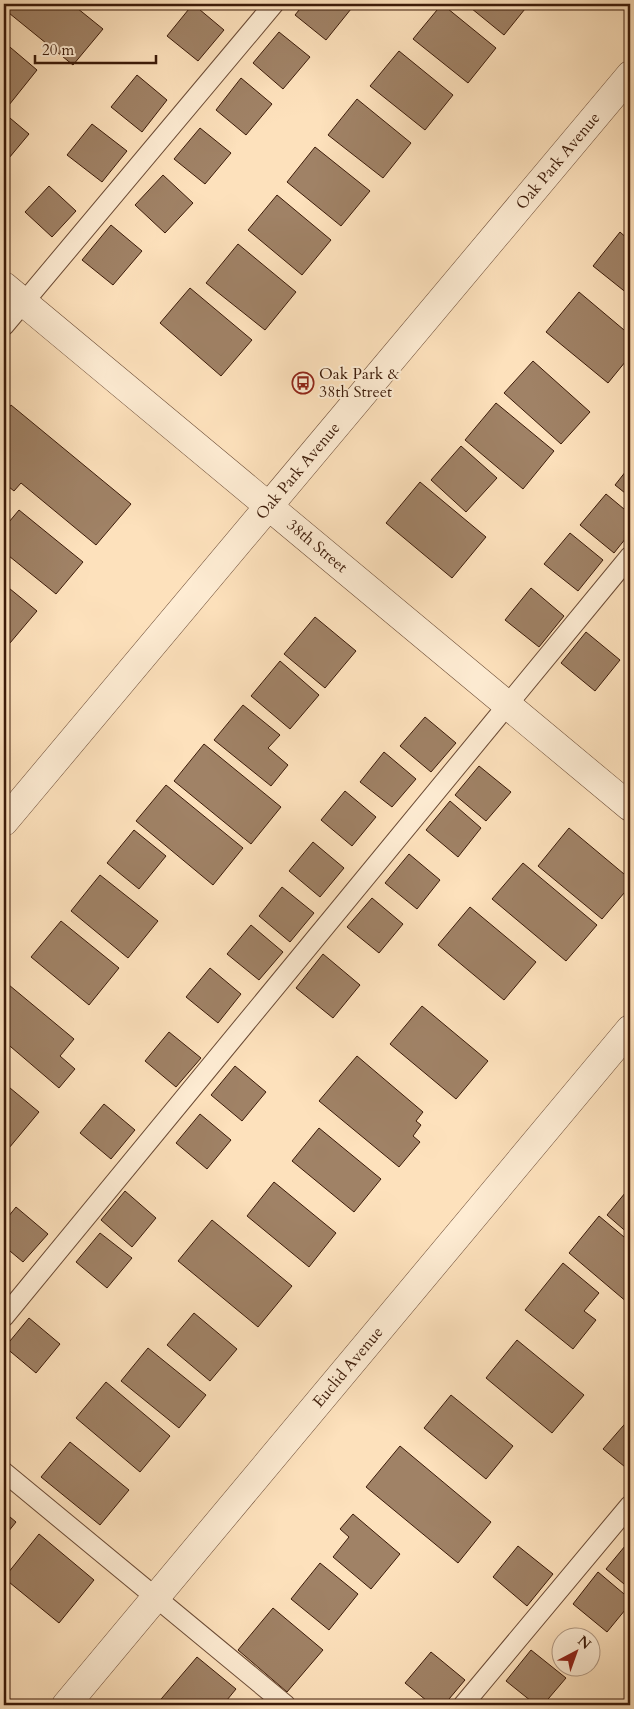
<svg xmlns="http://www.w3.org/2000/svg" width="634" height="1709" font-family="Cardo,serif">
  <rect width="100%" height="100%" fill="#fde1bc"/>
  <filter id="stains"><feTurbulence type="fractalNoise" baseFrequency=".004" numOctaves="4"/><feColorMatrix values="0 0 0 0 .2 0 0 0 0 .09 0 0 0 0 .02 0 0 0 .5 -.17"/></filter>
  <radialGradient id="worn" r=".72"><stop offset=".6" stop-color="#630" stop-opacity="0"/><stop offset="1" stop-color="#630" stop-opacity=".3"/></radialGradient>
  <path fill="#a08266" stroke="#3c1b09" d="M4 4H72L103 29 73 65 4 9Z
    M193 4 224 30 198 61 167 36Z
    M304 4H345L351 9 326 40 295 15Z
    M442 4 496 48 468 83 413 39Z
    M466 4H529L504 35Z
    M279 32 310 57 283 89 253 63Z
    M4 42 37 70 9 105 4 101Z
    M399 51 453 95 425 130 370 86Z
    M137 75 167 100 142 132 111 107Z
    M241 78 272 104 246 135 216 110Z
    M357 99 411 143 383 178 328 135Z
    M4 113 29 134 4 164Z
    M92 124 127 151 102 182 67 155Z
    M200 128 231 153 205 184 174 159Z
    M315 147 370 191 341 226 287 182Z
    M163 175 193 203 165 233 135 205Z
    M49 186 76 211 52 237 25 212Z
    M277 195 331 240 302 275 248 230Z
    M111 225 142 251 113 285 82 260Z
    M620 232 630 241V291L628 294 593 266Z
    M238 244 296 292 265 330 206 283Z
    M190 288 252 340 221 376 160 323Z
    M579 292 630 335V356L608 383 546 332Z
    M533 361 590 412 561 444 504 393Z
    M496 403 554 451 523 489 465 440Z
    M11 405 131 504 96 545 21 483 14 491 4 483V414Z
    M461 446 497 478 466 512 431 480Z
    M630 466V497L615 485Z
    M420 482 486 537 452 578 386 523Z
    M606 494 630 514V533L614 553 580 525Z
    M19 510 83 562 56 594 4 552V528Z
    M570 533 603 560 578 591 544 564Z
    M4 584 37 611 10 643 4 637Z
    M531 588 564 616 539 647 505 620Z
    M315 617 356 651 325 688 284 654Z
    M586 632 620 660 595 691 561 663Z
    M280 661 319 695 290 729 251 696Z
    M243 705 280 735 268 748 288 765 271 786 214 740Z
    M425 717 456 743 431 772 400 746Z
    M204 744 281 807 251 844 174 781Z
    M384 752 416 779 392 807 360 782Z
    M479 766 511 792 486 821 455 795Z
    M166 785 243 848 213 885 136 821Z
    M345 791 376 817 352 846 321 820Z
    M450 801 481 828 458 857 426 830Z
    M569 828 630 879V886L602 919 538 866Z
    M134 830 166 856 139 889 107 863Z
    M313 842 344 868 320 897 289 871Z
    M409 854 440 880 417 909 385 883Z
    M523 863 597 925 566 961 492 899Z
    M100 875 158 921 128 958 71 911Z
    M282 887 314 913 290 942 259 916Z
    M372 898 403 924 379 953 347 927Z
    M470 907 536 962 504 1000 438 945Z
    M61 921 119 968 89 1005 31 957Z
    M251 925 283 952 259 980 227 954Z
    M323 954 360 985 333 1018 296 988Z
    M210 968 241 994 218 1023 186 997Z
    M9 985 74 1039 60 1056 75 1069 59 1088 4 1041V991Z
    M422 1006 488 1061 456 1099 390 1044Z
    M169 1032 201 1058 176 1087 145 1061Z
    M357 1056 423 1112 416 1121 421 1125 413 1136 420 1142 399 1167 319 1101Z
    M235 1066 266 1092 242 1121 211 1095Z
    M4 1083 39 1112 4 1154Z
    M104 1104 135 1130 111 1159 80 1133Z
    M200 1114 231 1140 207 1169 176 1143Z
    M319 1128 381 1179 354 1212 292 1161Z
    M274 1182 336 1233 309 1267 247 1216Z
    M630 1187V1235L607 1215Z
    M125 1191 156 1218 132 1247 101 1220Z
    M16 1207 48 1234 23 1262 4 1246V1222Z
    M599 1216 630 1242V1300L628 1303 569 1253Z
    M212 1220 292 1286 258 1327 178 1261Z
    M100 1233 132 1258 107 1288 76 1262Z
    M563 1263 599 1293 584 1311 596 1320 573 1349 525 1310Z
    M194 1313 237 1349 210 1381 167 1345Z
    M29 1318 60 1344 36 1373 5 1347Z
    M517 1340 584 1395 552 1433 486 1378Z
    M148 1348 206 1395 179 1428 121 1381Z
    M106 1382 170 1436 140 1472 76 1418Z
    M451 1395 513 1446 486 1479 424 1428Z
    M630 1418V1471L603 1449Z
    M70 1442 129 1490 100 1525 41 1477Z
    M400 1446 491 1522 458 1563 366 1487Z
    M4 1512 16 1522 4 1537Z
    M353 1514 400 1554 371 1589 333 1557 349 1537 340 1529Z
    M39 1534 94 1580 59 1623 4 1578Z
    M630 1540V1589L606 1569Z
    M518 1546 553 1574 527 1606 493 1577Z
    M320 1563 358 1594 329 1630 291 1599Z
    M598 1572 630 1599V1604L607 1632 573 1604Z
    M273 1608 323 1650 287 1692 238 1650Z
    M531 1650 566 1678 543 1705H536L506 1681Z
    M431 1652 465 1680 444 1705H432L405 1683Z
    M197 1657 236 1689 227 1700 234 1705H156Z"/>
  <g fill="none" stroke-linecap="round" stroke-linejoin="round">
    <g stroke="#6c4c36" stroke-width="21">
      <path id="service" d="M4 326 274 4
        M4 1317 630 556
        M4 1472 286 1705
        M463 1705 630 1505"/>
    </g>
    <g stroke="#6c4c36" stroke-width="29">
      <path id="minor" d="M4 286 630 807
        M4 822 630 75
        M66 1705 630 1029"/>
    </g>
    <use href="#service" stroke="#feecd3" stroke-width="19"/>
    <use href="#minor" stroke="#feecd3" stroke-width="28"/>
  </g>
  <defs>
    <g id="bus-ring" transform="scale(1.125)"><circle r="9.5" fill="#feecd3" stroke="#8f2418" stroke-width="1.5"/><path d="M-5-6H5V4H4V6H2V4H-2V6H-4V4H-5ZM-3.5-4V0h7V-4ZM-3.5 1.2v1.5H-2V1.2ZM2 1.2v1.5H3.5V1.2Z" fill="#8f2418"/></g>
  </defs>
  <g fill-rule="evenodd">
    <use href="#bus-ring" x="303" y="383"/>
  </g>
  <g text-anchor="middle" dominant-baseline="central" stroke-width="4" stroke-linejoin="round" paint-order="stroke">
    <g font-size="16" fill="#3c1b09" stroke="#feecd3">
      <text transform="translate(558 161) rotate(-50)">Oak Park Avenue</text>
      <text transform="translate(298 471) rotate(-50)">Oak Park Avenue</text>
      <text transform="translate(317 546) rotate(40)">38th Street</text>
      <text transform="translate(348 1367) rotate(-50)">Euclid Avenue</text>
    </g>
    <g font-size="16" fill="#3c1b09" stroke="#feecd3" text-anchor="start">
      <text x="319" y="374">Oak Park &amp;<tspan x="319" dy="18">38th Street</tspan></text>
    </g>
  </g>
  <rect width="634" height="1709" fill="none" stroke="#fde1bc" stroke-width="20"/>
  <rect x="5" y="5" width="624" height="1699" fill="none" stroke="#3c1b09" stroke-width="2.5"/>
  <rect x="10" y="10" width="614" height="1689" fill="none" stroke="#3c1b09"/>
  <g transform="translate(576 1652) rotate(41)"><circle r="24" fill="#feecd3" stroke="#b09882"/>
  <path d="M0-4L9 19L0 12L-9 19Z" fill="#8f2418"/>
  <text y="-8" font-size="14" font-weight="bold" text-anchor="middle" fill="#3c1b09">N</text>
  </g>
  <path d="M35 55v8h121v-8" fill="none" stroke="#3c1b09" stroke-width="2.5"/>
  <text x="42" y="55" font-size="15" fill="#3c1b09" stroke="#feecd3" stroke-width="4" paint-order="stroke">20 m</text>
  <rect width="100%" height="100%" filter="url(#stains)"/>
  <rect width="100%" height="100%" fill="url(#worn)"/>
</svg>
